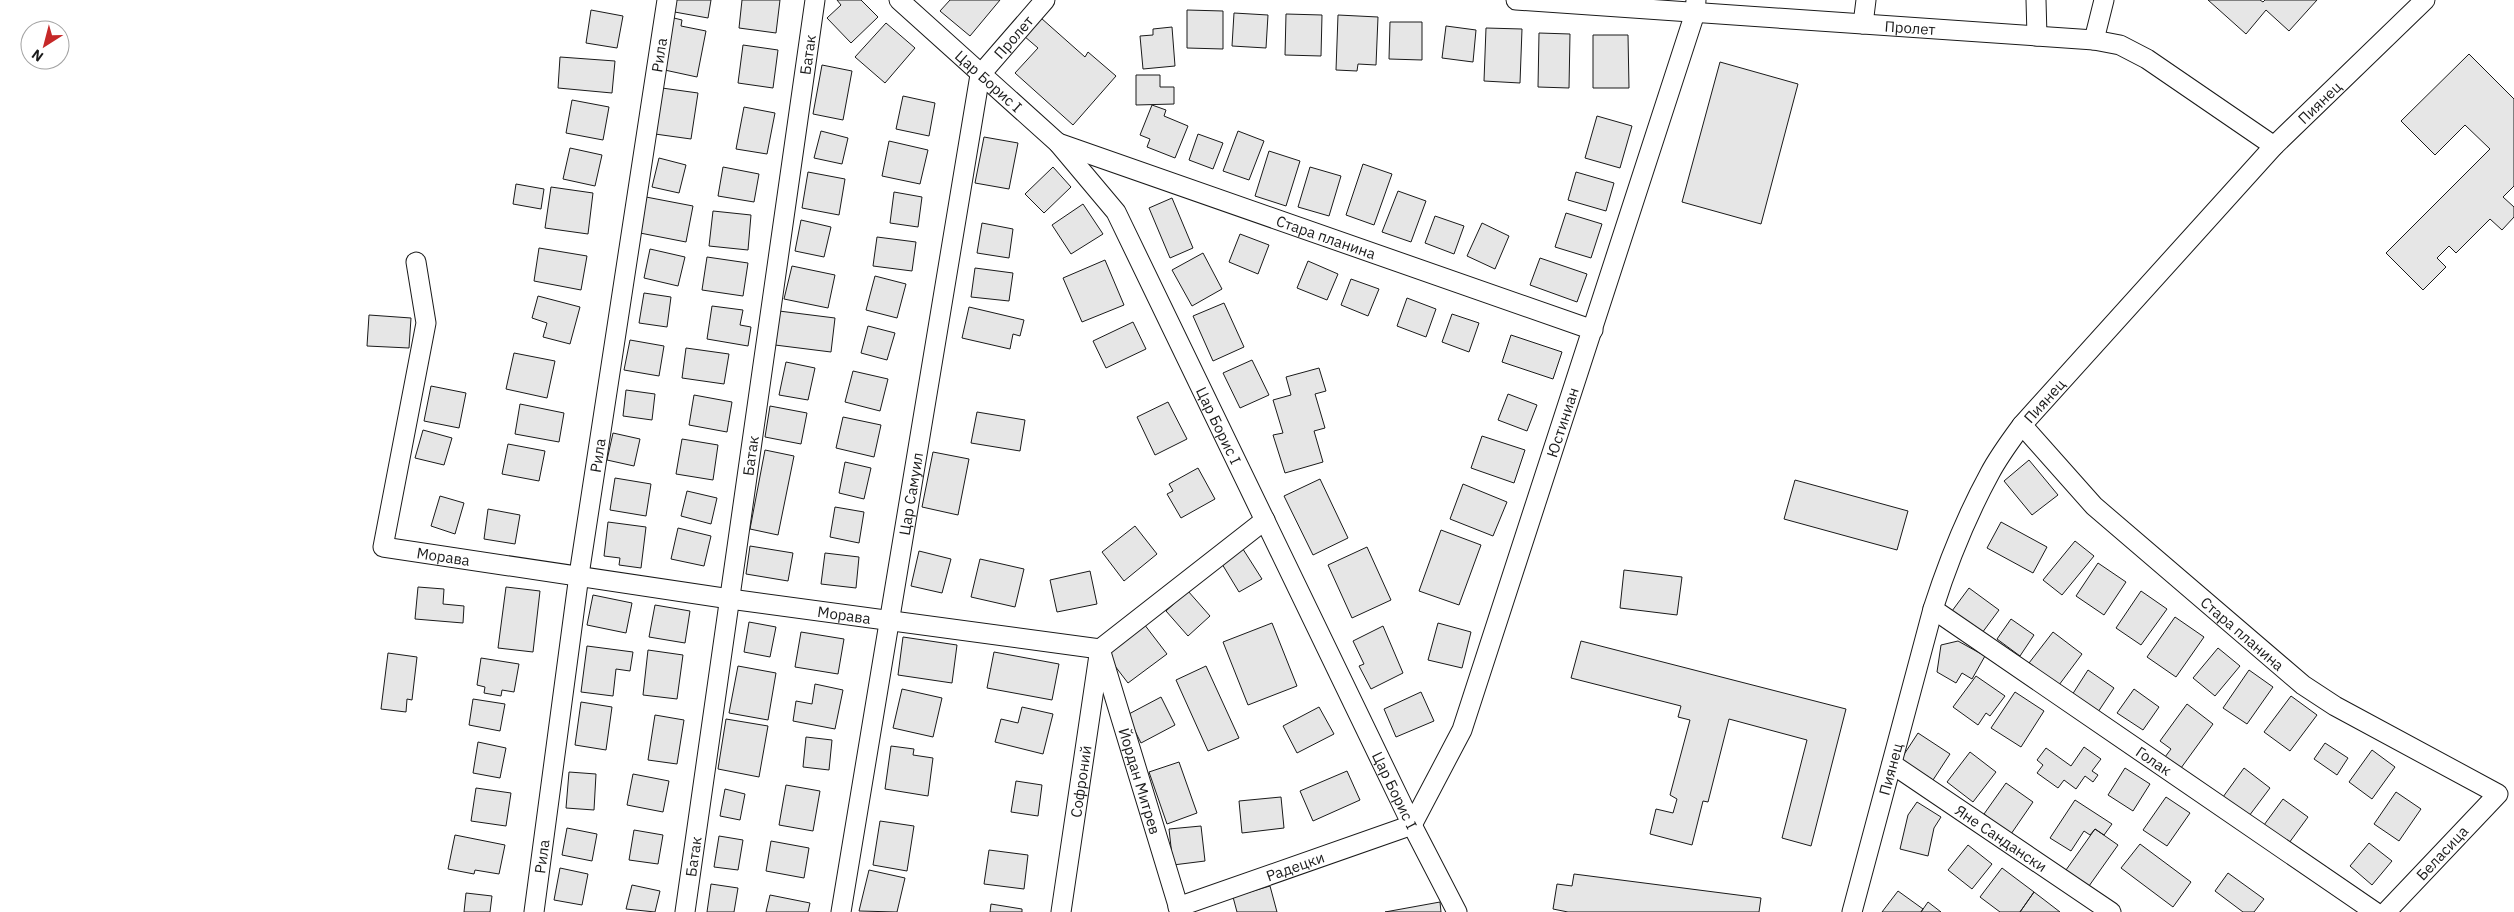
<svg xmlns="http://www.w3.org/2000/svg" width="2514" height="912" font-family="'IBM Plex Sans',sans-serif">
  <rect width="100%" height="100%" fill="#fff"/>
  <path fill="#e6e6e6" stroke="#1a1a1a" d="M671 0H711L708 18 669 11Z
    M742 0H780L776 33 739 28Z
    M837 0H861L878 17 851 43 827 18 841 5Z
    M950 0H1000L970 36 940 11Z
    M2208 0H2260L2263 2 2265 0H2317L2289 31 2266 10 2246 34Z
    M591 10 623 16 617 48 586 43Z
    M1187 10 1223 11V49L1187 48Z
    M1234 13 1268 15 1266 48 1232 46Z
    M1286 14 1322 15 1321 56 1285 55Z
    M1338 15 1378 17 1376 65 1358 64 1357 71 1336 70Z
    M670 17 682 20 681 26 706 31 697 77 660 69Z
    M1041 18 1085 57 1088 52 1116 76 1073 125 1015 73 1038 48 1024 36Z
    M1390 22H1422V60L1389 59Z
    M886 23 915 48 885 83 855 57Z
    M1446 26 1476 30 1473 62 1442 58Z
    M1172 27 1175 66 1143 69 1140 36 1153 35V29Z
    M1486 28 1522 29 1520 83 1484 81Z
    M1539 33 1570 34 1569 88 1538 87Z
    M1593 35H1628L1629 88H1593Z
    M743 45 778 50 773 88 738 83Z
    M2469 54 2514 99V186L2503 197 2514 207V217L2502 230 2490 219 2456 253 2449 246 2437 258 2446 267 2423 290 2386 253 2490 149 2465 125 2435 155 2401 121Z
    M560 57 615 61 612 93 558 88Z
    M1720 62 1798 84 1761 224 1682 202Z
    M822 65 852 71 843 120 813 114Z
    M1136 75H1160V87H1174V104L1136 105Z
    M662 88 698 93 691 139 655 134Z
    M903 96 935 103 929 136 896 129Z
    M572 100 609 107 603 140 566 133Z
    M1152 105 1166 110 1164 116 1188 126 1175 158 1147 147 1150 139 1140 135Z
    M744 107 775 113 767 154 736 149Z
    M1597 116 1632 126 1620 168 1585 158Z
    M821 131 848 138 842 164 814 158Z
    M1238 131 1264 141 1249 180 1223 171Z
    M1198 134 1223 143 1213 169 1189 160Z
    M984 137 1018 143 1009 189 975 183Z
    M889 141 928 150 920 184 882 176Z
    M570 148 602 155 595 186 563 179Z
    M1269 151 1300 161 1286 206 1255 196Z
    M659 158 686 165 679 193 652 187Z
    M1363 164 1392 174 1374 225 1346 215Z
    M723 167 759 174 754 202 718 196Z
    M1053 167 1071 187 1044 213 1025 194Z
    M1310 167 1341 176 1329 216 1298 207Z
    M808 172 845 179 839 215 802 208Z
    M1576 172 1614 183 1606 211 1568 200Z
    M516 184 544 189 541 209 513 204Z
    M551 187 593 193 588 234 545 228Z
    M1398 191 1426 201 1411 242 1382 232Z
    M894 192 922 197 918 227 890 223Z
    M646 197 693 206 686 242 640 233Z
    M1172 198 1193 248 1170 258 1149 208Z
    M1083 204 1103 234 1071 254 1052 225Z
    M713 211 751 215 748 250 709 246Z
    M1566 213 1602 224 1591 258 1555 247Z
    M1435 216 1464 226 1454 254 1425 243Z
    M801 220 831 227 824 257 795 251Z
    M982 223 1013 229 1009 258 977 253Z
    M1482 223 1509 236 1495 269 1467 256Z
    M1240 234 1269 245 1258 274 1229 262Z
    M877 237 916 242 912 271 873 266Z
    M539 248 587 256 581 290 534 281Z
    M650 249 685 257 678 286 644 278Z
    M1203 253 1222 289 1192 306 1172 270Z
    M707 257 748 263 743 296 702 290Z
    M1540 258 1587 274 1577 302 1530 285Z
    M1105 260 1124 305 1082 322 1063 278Z
    M1308 261 1338 274 1327 300 1297 288Z
    M792 266 835 275 828 308 784 299Z
    M975 268 1013 273 1009 301 971 297Z
    M875 276 906 284 897 318 866 310Z
    M1351 279 1379 289 1368 316 1341 305Z
    M644 293 671 297 667 327 639 323Z
    M538 296 580 307 570 344 543 337 547 323 532 318Z
    M1407 298 1436 309 1426 337 1397 326Z
    M1224 303 1244 347 1213 361 1193 316Z
    M712 306 743 310 740 325 751 327 748 346 707 339Z
    M969 307 1024 320 1020 336 1013 334 1010 349 962 338Z
    M779 311 835 318 831 352 775 345Z
    M1452 314 1479 323 1469 352 1442 342Z
    M369 315 411 318 409 348 367 346Z
    M1133 322 1146 349 1106 368 1093 341Z
    M868 326 895 333 887 360 861 353Z
    M1511 335 1562 352 1553 379 1502 362Z
    M630 340 664 346 659 376 624 370Z
    M686 348 729 354 724 384 682 378Z
    M514 353 555 361 547 398 506 389Z
    M1252 360 1269 395 1240 408 1223 373Z
    M786 362 815 368 808 400 779 395Z
    M1319 368 1326 391 1315 394 1325 428 1314 431 1323 462 1285 473 1273 435 1283 433 1273 400 1291 395 1286 377Z
    M853 371 888 379 880 411 845 402Z
    M431 386 466 393 459 428 424 421Z
    M626 390 655 394 652 420 623 416Z
    M1508 394 1537 405 1527 431 1498 420Z
    M694 395 732 402 727 432 689 425Z
    M1168 402 1187 439 1155 455 1137 417Z
    M520 404 564 413 559 442 515 434Z
    M770 406 807 413 801 444 765 437Z
    M977 412 1025 420 1020 451 971 443Z
    M843 417 881 425 874 457 836 448Z
    M423 430 452 438 444 465 415 458Z
    M613 433 640 439 634 466 607 460Z
    M1482 436 1525 450 1514 483 1471 468Z
    M682 439 718 445 713 480 676 474Z
    M508 444 545 451 539 481 502 474Z
    M765 450 794 456 778 535 750 529Z
    M933 452 969 459 958 515 922 507Z
    M2029 460 2058 495 2032 515 2004 481Z
    M845 462 871 468 864 499 839 493Z
    M1198 468 1215 499 1181 518 1167 494 1173 491 1169 484Z
    M615 478 651 484 646 516 610 510Z
    M1320 479 1348 538 1313 555 1284 496Z
    M1795 480 1908 511 1897 550 1784 519Z
    M1463 484 1507 502 1493 536 1450 519Z
    M687 491 717 498 711 524 681 516Z
    M440 496 464 503 455 534 431 526Z
    M835 507 864 512 859 543 830 537Z
    M488 509 520 515 515 544 484 539Z
    M608 522 646 527 641 568 619 565 620 558 604 556Z
    M2001 522 2047 547 2033 573 1987 548Z
    M1135 526 1157 554 1124 581 1102 552Z
    M678 528 711 536 704 566 671 559Z
    M1441 530 1481 545 1459 605 1419 591Z
    M2075 541 2094 556 2062 595 2043 580Z
    M750 546 793 553 788 581 746 574Z
    M1241 546 1262 579 1239 592 1219 559Z
    M1367 547 1391 600 1352 618 1328 565Z
    M919 551 951 559 942 593 911 586Z
    M825 553 859 557 856 588 821 584Z
    M980 559 1024 569 1015 607 971 597Z
    M2098 563 2126 582 2104 615 2076 596Z
    M1624 570 1682 577 1677 615 1620 608Z
    M1090 571 1097 604 1057 612 1050 580Z
    M418 587 444 589 443 604 464 606 463 623 415 619Z
    M506 587 540 591 533 652 498 648Z
    M1969 588 1999 610 1982 633 1952 611Z
    M1188 591 1210 616 1188 636 1166 611Z
    M2141 591 2167 609 2141 645 2116 628Z
    M593 595 632 603 626 633 587 625Z
    M655 605 690 611 685 643 649 637Z
    M2175 617 2204 637 2176 677 2147 657Z
    M2011 619 2034 635 2020 656 1997 639Z
    M749 622 776 627 770 657 744 652Z
    M1272 623 1297 686 1248 705 1223 642Z
    M1438 623 1471 632 1462 668 1428 660Z
    M1144 624 1167 654 1128 683 1105 653Z
    M1383 626 1403 673 1371 689 1359 666 1364 664 1353 641Z
    M801 632 844 639 838 674 795 667Z
    M2053 632 2082 654 2059 685 2029 663Z
    M903 637 957 645 952 683 898 675Z
    M1581 641 1846 709 1811 846 1782 838 1807 740 1729 719 1708 802 1703 801 1692 845 1650 834 1656 809 1673 813 1677 799 1670 795 1690 720 1678 717 1681 706 1571 678Z
    M1958 641 1985 656 1972 679 1962 673 1956 683 1937 672 1941 645Z
    M587 646 633 652 630 671 616 669 613 696 581 692Z
    M2218 648 2240 666 2215 696 2193 678Z
    M648 650 683 655 677 699 643 695Z
    M994 652 1059 664 1052 700 987 688Z
    M388 653 417 657 412 700 407 699 406 712 381 709Z
    M481 658 519 664 514 692 502 690 501 696 484 693 485 687 477 685Z
    M738 666 776 673 768 720 729 713Z
    M1206 666 1239 738 1208 751 1176 680Z
    M2088 670 2114 688 2098 712 2072 695Z
    M2249 670 2273 687 2247 724 2223 708Z
    M1976 676 2005 696 1990 716 1986 713 1978 725 1953 707Z
    M815 684 843 690 835 729 793 721 796 701 812 704Z
    M902 689 942 698 933 737 893 728Z
    M2134 689 2159 707 2143 730 2117 713Z
    M1421 692 1434 721 1396 737 1384 709Z
    M2015 692 2044 711 2021 747 1991 728Z
    M2291 696 2317 715 2290 751 2264 732Z
    M1161 697 1175 725 1141 743 1127 715Z
    M473 699 505 704 500 731 469 725Z
    M581 702 612 707 606 750 575 745Z
    M2187 704 2213 724 2181 768 2165 757 2171 749 2160 741Z
    M1022 707 1053 714 1043 754 995 742 1001 719 1018 723Z
    M1319 707 1334 734 1297 753 1283 726Z
    M655 715 684 720 677 764 648 760Z
    M726 719 768 726 759 777 718 769Z
    M1918 733 1950 754 1933 780 1901 759Z
    M806 737 832 740 829 770 803 767Z
    M478 742 506 748 500 778 473 773Z
    M2325 743 2348 758 2337 775 2314 759Z
    M891 746 914 749 913 755 933 758 928 796 885 789Z
    M2084 747 2101 759 2092 771 2098 775 2093 782 2085 776 2076 789 2064 780 2058 788 2037 773 2043 765 2037 760 2046 748 2071 766Z
    M2372 750 2395 767 2372 799 2349 782Z
    M1970 752 1996 772 1973 802 1947 782Z
    M1179 762 1197 813 1167 824 1149 772Z
    M2125 768 2150 784 2133 811 2108 795Z
    M2244 768 2270 788 2249 816 2223 797Z
    M1347 771 1360 800 1313 821 1300 791Z
    M569 772 596 774 594 810 566 808Z
    M633 774 669 781 663 812 627 805Z
    M1016 781 1042 785 1038 816 1011 812Z
    M2006 783 2033 802 2011 834 1984 814Z
    M786 785 820 791 813 831 779 825Z
    M476 788 511 793 506 826 471 821Z
    M725 789 745 794 740 820 720 816Z
    M2396 792 2421 809 2399 841 2374 824Z
    M1281 797 1284 828 1242 833 1239 801Z
    M2166 797 2190 813 2167 846 2143 830Z
    M2283 799 2308 817 2289 843 2264 825Z
    M2075 800 2112 824 2104 835 2095 829 2090 835 2084 831 2071 851 2050 838Z
    M1917 802 1941 817 1934 828 1928 856 1900 849 1908 815Z
    M880 821 914 826 907 871 873 865Z
    M1201 826 1205 861 1173 865 1169 829Z
    M567 828 597 834 592 861 562 855Z
    M2095 829 2118 845 2089 886 2066 870Z
    M634 830 663 835 658 864 629 860Z
    M455 835 505 845 499 874 475 870 474 874 448 869Z
    M719 836 743 840 738 870 714 867Z
    M771 841 809 848 804 878 766 871Z
    M2369 843 2392 861 2372 885 2350 866Z
    M2140 844 2191 882 2173 907 2121 868Z
    M1968 845 1992 864 1972 889 1948 870Z
    M989 850 1028 855 1024 889 984 884Z
    M560 868 588 874 582 905 554 900Z
    M2002 868 2034 892 2020 912H2000L1980 897Z
    M869 870 905 878 897 912 859 911Z
    M2228 873 2264 899 2254 912H2243L2215 891Z
    M1574 874 1761 898 1759 912H1568L1553 909 1557 884 1572 886Z
    M711 884 738 888 734 912H707Z
    M632 885 660 891 655 912 626 909Z
    M1270 886 1277 912H1237L1233 897Z
    M1898 891 1923 909 1921 912H1882Z
    M2034 892 2060 912H2020Z
    M466 893 492 896 490 912H464Z
    M770 895 810 903 808 912H766Z
    M1440 902 1441 912H1385Z
    M1928 902 1941 912H1921Z
    M991 904 1022 909V912H990Z"/>
  <g fill="none" stroke-linecap="round" stroke-linejoin="round">
    <g stroke="#1a1a1a" stroke-width="21">
      <g id="minor">
        <path id="s1" d="M899 0 1058 143 1116 212 1412 825 1457 912"/>
        <path id="s2" d="M1516 0 2094 40 2120 45 2147 59 2274 146"/>
        <path d="M2036 0 2037 36"/>
        <path d="M1863 24 1866 0"/>
        <path d="M2094 40 2104 0"/>
        <path id="s3" d="M1058 143 1593 330"/>
        <path id="s4" d="M416 262 426 323 383 547 730 599 1100 649 1265 520"/>
        <path id="s5" d="M2022 425 2094 506 2303 685 2335 706 2498 794 2386 912"/>
        <path id="s6" d="M1933 609 2375 912"/>
        <path id="s7" d="M1100 649 1180 912"/>
        <path id="s8" d="M1892 764 2111 912"/>
        <path id="s9" d="M1178 907 1412 825 1462 730 1695 13 1696 0"/>
        <path id="s10" d="M534 912 579 575 667 0"/>
        <path id="s11" d="M685 912 815 0"/>
        <path id="s12" d="M841 912 980 75 1045 0"/>
        <path id="s13" d="M1061 912 1099 655"/>
        <path id="s14" d="M1852 912 1933 609C1948 562 1966 517 1990 473 1999 456 2011 440 2022 425L2274 146 2425 0"/>
      </g>
    </g>
    <use href="#minor" stroke="#fff" stroke-width="19"/>
  </g>
  <g text-anchor="middle" dominant-baseline="central" stroke-width="4" stroke-linejoin="round" paint-order="stroke">
    <g font-size="15" fill="#1a1a1a" stroke="#fff">
      <text stroke="none"><textPath href="#s2" startOffset="395">Пролет</textPath></text>
      <text stroke="none"><textPath href="#s12" startOffset="899">Пролет</textPath></text>
      <text stroke="none"><textPath href="#s10" startOffset="866">Рила</textPath></text>
      <text stroke="none"><textPath href="#s11" startOffset="866">Батак</textPath></text>
      <text stroke="none"><textPath href="#s1" startOffset="121">Цар Борис I</textPath></text>
      <text stroke="none"><textPath href="#s14" startOffset="958">Пиянец</textPath></text>
      <text stroke="none"><textPath href="#s3" startOffset="284">Стара планина</textPath></text>
      <text stroke="none"><textPath href="#s14" startOffset="552">Пиянец</textPath></text>
      <text stroke="none"><textPath href="#s9" startOffset="679">Юстиниан</textPath></text>
      <text stroke="none"><textPath href="#s1" startOffset="541">Цар Борис I</textPath></text>
      <text stroke="none"><textPath href="#s10" startOffset="461">Рила</textPath></text>
      <text stroke="none"><textPath href="#s11" startOffset="461">Батак</textPath></text>
      <text stroke="none"><textPath href="#s12" startOffset="424">Цар Самуил</textPath></text>
      <text stroke="none"><textPath href="#s4" startOffset="351">Морава</textPath></text>
      <text stroke="none"><textPath href="#s4" startOffset="756">Морава</textPath></text>
      <text stroke="none"><textPath href="#s5" startOffset="304">Стара планина</textPath></text>
      <text stroke="none"><textPath href="#s6" startOffset="268">Голак</textPath></text>
      <text stroke="none"><textPath href="#s14" startOffset="148">Пиянец</textPath></text>
      <text stroke="none"><textPath href="#s13" startOffset="132">Софроний</textPath></text>
      <text stroke="none"><textPath href="#s7" startOffset="138">Йордан Митрев</textPath></text>
      <text stroke="none"><textPath href="#s1" startOffset="946">Цар Борис I</textPath></text>
      <text stroke="none"><textPath href="#s8" startOffset="132">Яне Сандански</textPath></text>
      <text transform="translate(2442 853) rotate(-47)">Беласица</text>
      <text stroke="none"><textPath href="#s10" startOffset="56">Рила</textPath></text>
      <text stroke="none"><textPath href="#s11" startOffset="56">Батак</textPath></text>
      <text stroke="none"><textPath href="#s9" startOffset="124">Радецки</textPath></text>
    </g>
  </g>
  <g transform="translate(45 45) rotate(216)"><circle r="24" fill="#ffffff" stroke="#a3a3a3"/>
  <path d="M0-4L9 19L0 12L-9 19Z" fill="#c62828"/>
  <text y="-8" font-size="14" font-weight="bold" text-anchor="middle" fill="#1a1a1a">N</text>
  </g>
</svg>
